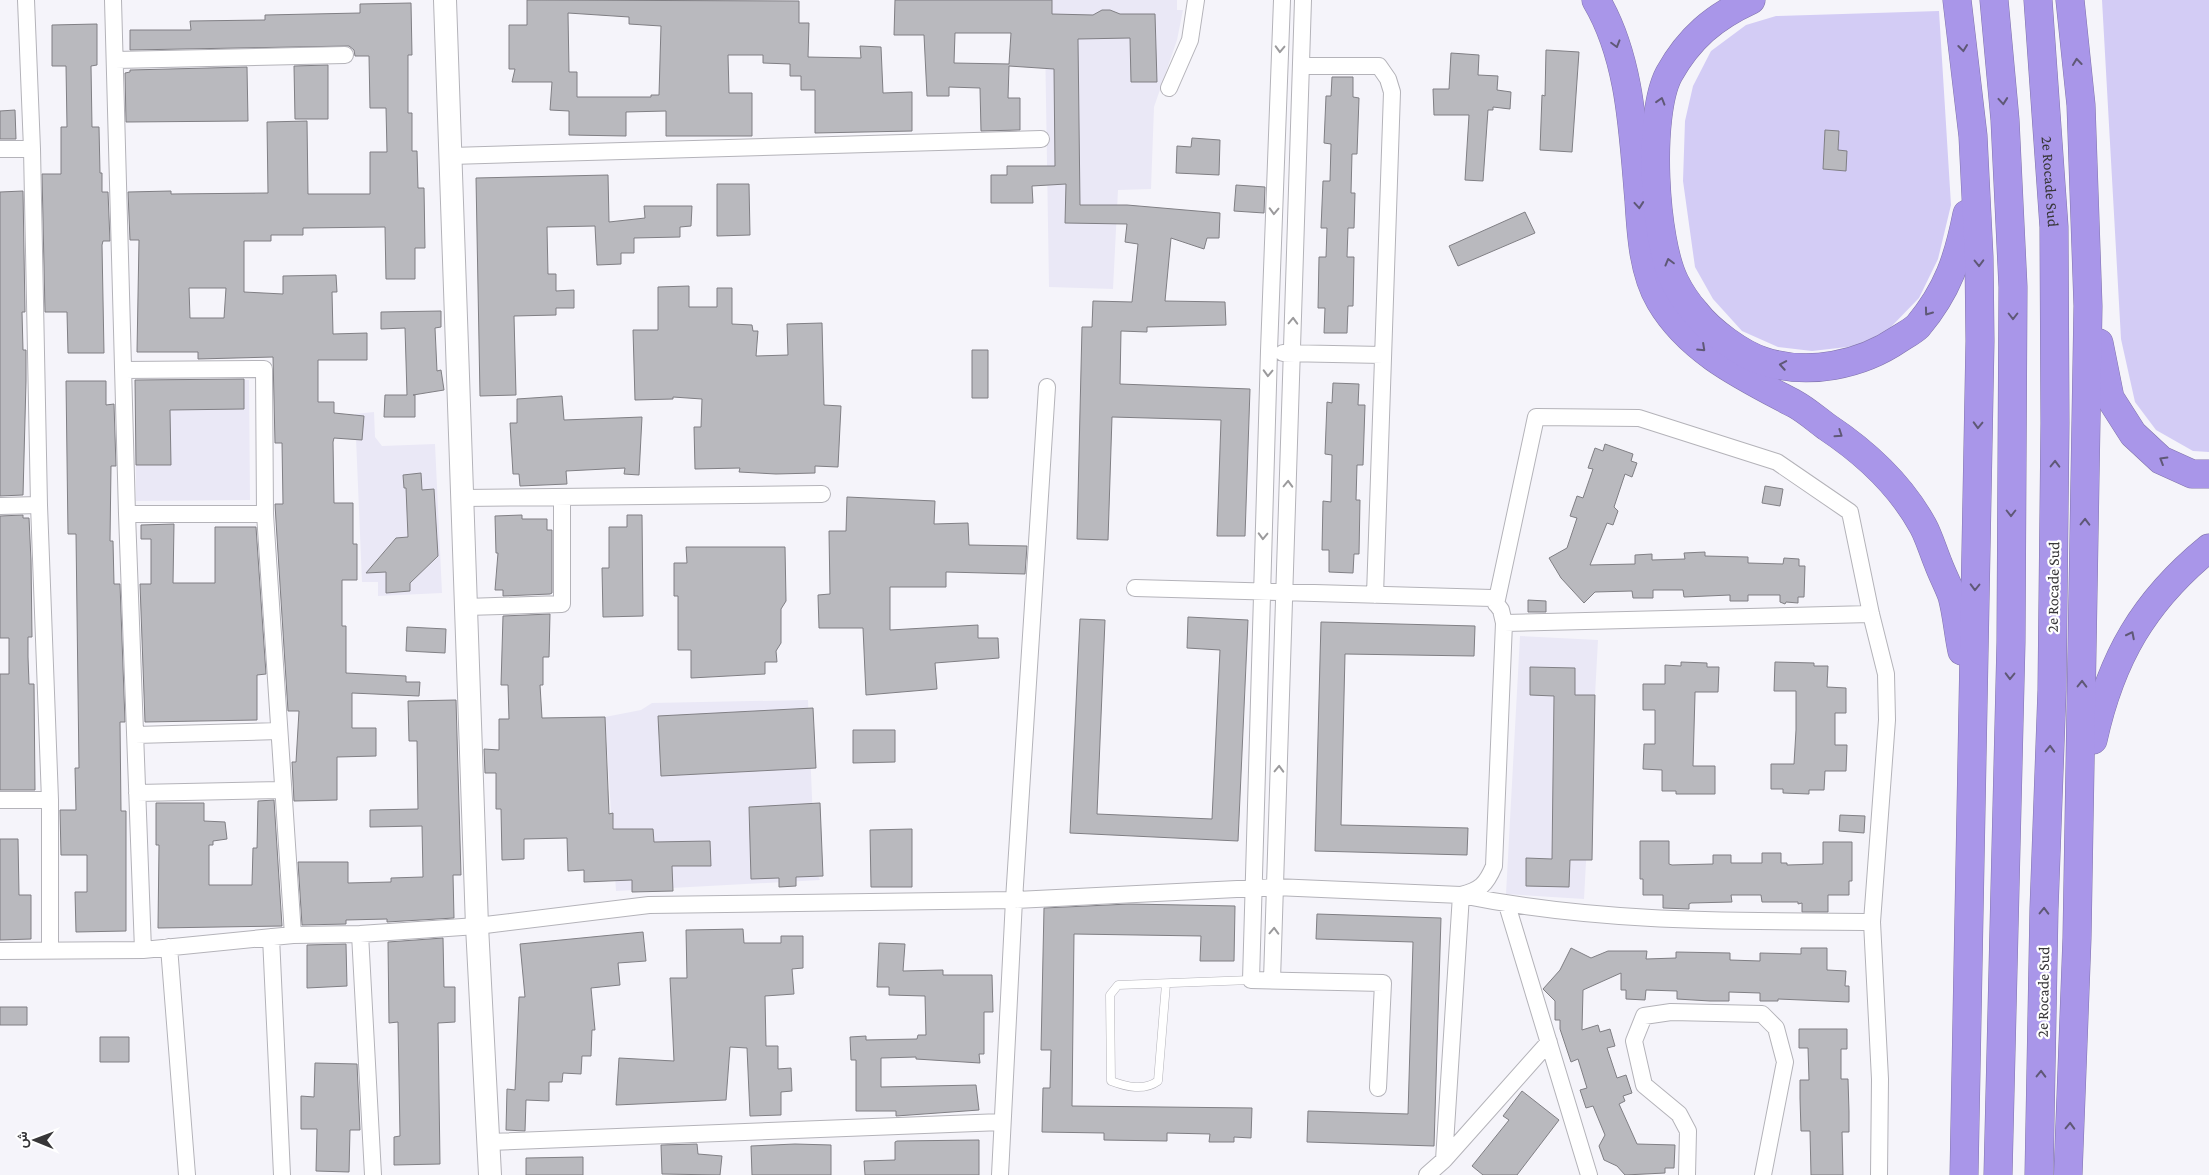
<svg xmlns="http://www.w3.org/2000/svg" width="2209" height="1175" font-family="'Crimson Pro',Vazirmatn,serif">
  <rect width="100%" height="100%" fill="#f5f4fa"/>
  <path fill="#eae8f6" d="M1050 0H1177V10H1183L1177 40 1154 107 1151 189 1118 190 1113 289 1049 287 1045 38Z
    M135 380H249L250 500 136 501Z
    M374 412 375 437 382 446 435 444 442 593 378 596V582H362L355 414Z
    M1520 636 1598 640 1584 899 1506 894Z
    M808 700 815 870 820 880 616 891 605 717 641 710 652 703Z"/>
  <path fill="#d3ccf5" d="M2102 0H2209V452L2193 451 2156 430 2135 402 2121 339Z
    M1939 11 1951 205 1938 259 1919 298 1888 330 1856 346 1812 351 1778 347 1742 331 1713 299 1695 267 1683 181 1685 121 1693 86 1711 51 1746 25 1776 16Z"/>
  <path fill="#b9b9be" stroke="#807f84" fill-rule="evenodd" d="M527 0 799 1V23H809L808 57 861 58 860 46 881 47 883 93 912 92V131L815 133V90H801V76H790V64L763 63V55H728L729 93H752V136H666V111L626 112V136L569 135V111L550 110 552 82H512L515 69H509V25H527ZM568 13 629 17V24L661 26 659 95H651V97H577V72H569Z
    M895 0H1052V14L1093 15 1102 10H1110L1120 14H1155L1157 82H1131L1130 38 1078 39 1080 205H1127L1220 213 1219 238H1207L1204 249 1171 238 1165 301 1225 302 1226 325 1147 327V332L1121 331 1120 384 1250 389 1245 536H1217L1221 420 1112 417 1108 540 1077 539 1082 327H1092L1093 301 1132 302 1138 244 1125 242 1127 224 1065 223 1066 184 1032 186 1033 203H991V175H1007V166H1055L1054 69 1009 66 1008 98H1020V130L981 131 980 88 949 87V96H927L924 35H894ZM955 33H1011L1009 64 954 63Z
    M411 3 412 55H408V113H412V151H417L418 188H424L425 248H415V279H386L385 227 303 228V235H271V241H244V292L283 294V276L336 275 337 292H332L333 334 367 333V360H318V402H334V413L364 416 362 440 334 438 333 442 334 503H353V544H357V580H342V626H346V673L406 676V682H420L419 696 352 693V728H376V756L337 757V800L294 801 292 762H296L299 711H288L276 521 275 504H283L282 443H275L273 357 198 359V352H137L139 240H130L128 192 171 191V194L268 193 267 122 307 121 308 194H370V152H387L386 108H370L369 56H355L354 50 349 46 130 50V30H191L190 21 265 20V15L360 13V4ZM189 288H226L224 318H190Z
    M97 24V65L91 66 92 127H99L100 173H102V192H108L110 241H103L102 245 104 353H68L67 312H45L42 174H61V127H67L66 66H52V25Z
    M1546 50 1579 52 1572 152 1540 150 1542 95 1545 96Z
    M1451 53 1479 55 1478 75 1498 76 1497 90 1511 92 1510 109 1493 107V110H1488L1483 181 1465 180 1469 115H1434L1433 89H1449Z
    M328 65V119H295L294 66Z
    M247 67 248 121 126 122 125 73 130 72V70Z
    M1332 77H1353V97L1359 98 1357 154H1352L1351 193H1355L1354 228H1348L1347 257H1354L1353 306H1348L1347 333H1324L1325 308H1318L1319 257H1326L1327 228H1321L1323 181H1330L1331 144 1324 143 1326 96H1331Z
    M15 110 16 139H0V111Z
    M1825 130 1839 131 1838 150 1847 151 1846 171 1823 169Z
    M1192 138 1220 140 1219 175 1176 173 1177 146 1191 147Z
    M608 175 609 222 645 218 644 206H692L691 226 680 227V237L634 238V253H621V264L597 265 595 226 547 227 548 274H556V291L574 290V308H556V315L514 316 516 395 480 396 476 178Z
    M717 184H749L750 235 717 236Z
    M1236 185 1265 187 1264 213 1234 211Z
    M23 191 25 312H22L23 350H26V381L23 495 0 496V192Z
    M1525 212 1535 233 1458 266 1449 246Z
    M689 286V307H717V288H732V324L752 325 753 331H758L756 356 788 355 787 324 822 323 824 405 841 406 838 467 815 466V473L776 474 739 472 740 468 695 469 694 427H701L702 399 673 397V399L635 400 633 330H658V287Z
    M441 311V327L435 328 437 371 441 370 444 390 413 395H415V417H384L385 395H407L405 328 381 329V312Z
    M972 350H988V398H972Z
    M244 379V409L170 410 171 465H136L135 380Z
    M66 381H106V405L114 404 116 466H111L110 541H113L114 584H120L125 722H120L121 811H126V931L76 932 75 892H87V855H61L60 810H76L75 768H79L76 534H68Z
    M1333 383 1359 384 1358 405H1365L1363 465H1357L1356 500H1360L1359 554H1354L1353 573 1329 572V550H1322L1323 501 1331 502 1332 455 1325 454 1327 402 1332 403Z
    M562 396 564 420 642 417 639 475 624 474 625 468 566 471 567 484 520 486 519 474H513L510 423H517V399Z
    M1605 444 1633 454 1631 461 1637 463 1632 477 1625 474 1614 507 1618 511 1613 525 1607 523 1590 565 1635 564V555L1652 554V560L1685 559 1684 553 1705 552V556L1748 557V563L1783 564 1784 558 1799 559V566H1805L1804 597H1798V603L1786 602 1785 604 1780 602V595H1748V601H1730V595L1684 597 1683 590H1653V598H1633L1632 591 1595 592 1584 603 1561 578 1549 558 1567 548 1577 518 1570 516 1577 496 1583 498 1593 469 1588 468 1595 448 1603 451Z
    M421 473 422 490 434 489 438 556 410 583V591L386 593V572L366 573 396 538 408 537 406 488H404L403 475Z
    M1765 486 1783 489 1780 506 1762 503Z
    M847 497 935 501 934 524 968 523 969 545 1027 546 1025 574 946 572V587H890V630L978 625V638H998L999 658 935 663 937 689 866 695 863 628H819L818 595 830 594 829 531H846Z
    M23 515V518H29L31 560 32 637H28V657L29 684H34L35 790H0V674H9V638H0V516Z
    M522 515V519H547V530H552V593L550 594 503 596V590H495L498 553H496L495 516Z
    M627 515H642L643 616 603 617 602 568H609V527H627Z
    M174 524 173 583H215V527H256L266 674 257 675V720L145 722 140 584H151V539H141V525Z
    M686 547H785L786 601 781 609V643L776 651 777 662H765V674L691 678V650H678V596H674V563H687Z
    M1528 600 1546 601V612H1528Z
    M550 614 549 657H543V685H540L542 718 605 717 609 814 613 813V829H653L654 842 710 841 711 866H672L673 891 632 892V880L584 882V870L568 871 567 838 524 839V859L502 860 501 809H496V773H485L484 749 499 750V719H509L508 685H501L503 616Z
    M1188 617 1248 620 1238 841 1070 833 1080 619 1105 620 1097 814 1212 819 1220 650 1187 648Z
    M1321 622 1475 626 1474 656 1345 654 1341 825 1468 828 1467 855 1315 851Z
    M407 627 446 629 445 653 406 651Z
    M1681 662 1707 663V667H1719L1718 692H1695V694L1693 766H1715V794H1676V791H1662V770L1643 769 1644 744H1655V710H1643V684H1665V665L1681 666Z
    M1775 662 1814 663V666H1828L1827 687 1846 688V713H1835V745H1847L1846 771H1825L1824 790H1809V794L1783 793V789H1771V764H1794L1796 730V691H1774Z
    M1530 667 1575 668V695H1595L1592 860H1570L1569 887 1526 886V858L1552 859 1554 696 1530 695Z
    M456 700 461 875H453L454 918 387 922V919L346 920V924L302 925 298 862H348V883L391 882V878L423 877 422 826 370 827V810L418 809 417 741H409L408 701Z
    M813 708 816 768 661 776 658 716Z
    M853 730H895V762L853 763Z
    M274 800 282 926 158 928 159 845H156V803H204V821L225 822 227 839 213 841V845H209V885H252L253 848H257L258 801Z
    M820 803 823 876 796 877V886L779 887V878L751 879 749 807Z
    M1840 815 1865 816 1864 833 1839 831Z
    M912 829V887H871L870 830Z
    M0 839H18L19 895H31V939L0 940Z
    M1640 841H1669V864L1672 865 1713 864V855H1731V863H1762V853H1781V863H1787V865L1823 864V842H1852V881H1849V895H1828V912H1802V903L1798 904V902H1762L1761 895H1731L1732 902 1691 903 1689 904V909L1663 908V895H1643V879H1640Z
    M1129 904 1235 906 1234 961H1200L1201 936 1074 934 1072 1106 1252 1108 1251 1138 1234 1137V1142H1209L1210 1134 1167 1133V1141L1104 1140V1133L1042 1132 1043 1088H1050L1051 1050H1041L1044 908Z
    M1317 914 1441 918 1434 1146 1307 1142 1308 1111 1408 1114 1413 942 1316 939Z
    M743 929 744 943H781V936H803V968L792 969 794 994 765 996 766 1046H778V1069L791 1068 792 1091 781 1092V1115L750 1116 747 1048 730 1047 726 1100 616 1105 619 1058 674 1061 670 978H687L686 930Z
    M643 932 646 961 618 963 620 985 591 988 595 1030H592L591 1056H582L581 1074 563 1073 562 1082H549V1101L526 1100 525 1131 506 1130 507 1089 515 1090 519 997H525L520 944Z
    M443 938 444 987H455V1022L438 1023 440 1164 394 1165V1137L400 1136 398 1022 389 1023 388 942Z
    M879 943 905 944 903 971 943 970V975H992L993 1012H984V1054H979L980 1063 916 1059V1057L881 1058V1087L976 1085 979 1110 896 1116V1111H856V1060H851L850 1037 866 1036V1040L917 1039 918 1035H926L925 996 889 995V987H877Z
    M346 944 347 986 307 988V945Z
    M1571 948 1591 958 1608 951H1647L1646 959 1676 958V952L1730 953V960L1760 961V953L1801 954V948H1827V970L1846 971 1845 986H1849V1002L1778 999V1001H1760V993L1729 992V1001H1710L1677 999V991L1646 990 1645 1000 1626 999V990H1621V973L1583 990 1582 1030 1598 1025 1600 1032 1610 1029 1615 1046 1607 1048 1617 1078 1626 1075 1632 1093 1623 1096 1625 1101 1619 1104 1637 1144 1675 1145 1674 1168H1665V1173L1625 1175 1617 1166 1604 1160 1599 1146 1605 1135 1593 1106 1586 1108 1580 1090 1587 1088 1578 1059 1571 1062 1560 1029V1020H1555V1001L1543 989 1560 970Z
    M0 1007H27V1025H0Z
    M1799 1029H1847V1049H1841V1079H1848L1849 1112V1132H1842L1843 1175H1811L1810 1131H1801L1800 1098V1080H1809L1808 1048H1799Z
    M100 1037H129V1062H100Z
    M315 1063 357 1064 360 1130H350L349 1172 316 1171 317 1129H301V1096L314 1097Z
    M1522 1091 1559 1120 1517 1175H1483L1472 1166 1509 1120 1503 1116Z
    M979 1140V1175H865L864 1161 895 1160V1142L897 1141Z
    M697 1144 698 1154 722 1156 720 1175 662 1174 661 1145Z
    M795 1144 831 1145V1175H752L751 1146Z
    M583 1157V1175H526V1158Z"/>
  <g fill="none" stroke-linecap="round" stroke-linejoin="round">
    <g stroke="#b4b3b9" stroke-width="9">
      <path id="lane" d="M1166 984 1158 1081C1144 1091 1127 1087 1111 1081L1110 995 1118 985 1251 980"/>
    </g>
    <g stroke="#b4b3b9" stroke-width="18">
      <path id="street" d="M26 0 32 149 39 505 50 800V950
        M113 0 127 514 143 950
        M1282 0 1269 351 1251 980 1383 983 1378 1088
        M115 60 345 55
        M1301 66H1379L1388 79 1392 92 1375 595
        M1169 88 1190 40 1196 0
        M0 149H32
        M451 156 1041 139
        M1283 353 1383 355
        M123 370 264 369 265 514 293 935
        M462 498 822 494
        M0 506 39 505
        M127 514H265
        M1496 604 1536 417 1639 418 1777 462 1850 512 1871 614 1886 674 1887 720 1872 922 1880 1079 1879 1175
        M466 607 562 604V497
        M1504 623 1871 614
        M135 735 279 731
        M137 793 283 790
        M0 800H50
        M1507 905 1589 1175
        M360 934 373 1175
        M271 937 282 1175
        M169 947 187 1175
        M0 951 143 950 293 935 360 934 477 926 649 905 1014 900 1275 887 1461 895C1480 890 1486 885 1494 866L1504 623 1501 610 1492 598 1135 588
        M1272 980 1303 0
        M489 1142 1002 1122
        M1444 1160 1549 1042
        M1000 1175 1014 900 1047 387
        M1427 1175 1444 1160 1461 895C1598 923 1733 921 1872 922
        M1687 1175 1688 1131 1679 1114 1644 1085 1634 1041 1644 1016 1671 1012 1762 1014 1776 1028 1785 1062 1763 1175"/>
    </g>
    <g stroke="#b4b3b9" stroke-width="24">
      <path id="secondary" d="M445 0 477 926 490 1175"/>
    </g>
    <g stroke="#8174ab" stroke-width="29">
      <g id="highway">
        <path d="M1596 0C1631 59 1633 133 1639 201 1641 233 1643 272 1660 301 1690 352 1744 377 1795 404 1806 410 1816 419 1827 427 1866 453 1900 484 1923 526 1929 537 1933 551 1938 563 1942 574 1948 585 1952 596 1957 614 1958 633 1962 651"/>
        <path d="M1751 0C1714 17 1689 38 1669 74 1647 115 1654 241 1675 282 1680 292 1688 304 1696 313 1710 331 1741 354 1763 361 1808 376 1861 365 1899 339 1905 335 1913 331 1918 326 1948 290 1958 259 1967 214"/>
        <path d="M1957 0 1973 136 1979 257 1980 341 1964 1175"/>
        <path d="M1994 0 2005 120 2013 287 2011 642 1998 1175"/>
        <path id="s1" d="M2038 0 2054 227 2055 423 2052 690 2044 909 2039 1175"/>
        <path d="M2099 343 2110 398 2133 434 2161 460 2192 474H2209"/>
        <path d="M2093 740C2111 658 2144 601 2209 548"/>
        <path d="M2068 1175 2077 938 2088 306 2081 105 2070 0"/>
      </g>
    </g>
    <use href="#lane" stroke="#fff" stroke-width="8"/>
    <use href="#street" stroke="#fff" stroke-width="16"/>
    <use href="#secondary" stroke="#fff" stroke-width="22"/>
    <use href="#highway" stroke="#a996e9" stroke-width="28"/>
  </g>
  <defs><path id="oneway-chevron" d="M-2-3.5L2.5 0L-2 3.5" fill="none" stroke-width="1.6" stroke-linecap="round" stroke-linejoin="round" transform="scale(1.25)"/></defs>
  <g stroke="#5f5876">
    <use href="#oneway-chevron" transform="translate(1616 44) rotate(74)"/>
    <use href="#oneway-chevron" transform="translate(1963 48) rotate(83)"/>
    <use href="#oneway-chevron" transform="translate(2077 62) rotate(-96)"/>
    <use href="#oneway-chevron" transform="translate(1661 101) rotate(-73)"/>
    <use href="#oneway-chevron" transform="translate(2003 101) rotate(85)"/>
    <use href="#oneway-chevron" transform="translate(1639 205) rotate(85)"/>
    <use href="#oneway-chevron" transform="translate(1669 262) rotate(-105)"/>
    <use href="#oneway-chevron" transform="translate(1979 263) rotate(89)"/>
    <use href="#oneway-chevron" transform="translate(1928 312) rotate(126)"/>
    <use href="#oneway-chevron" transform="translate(2013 316) rotate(90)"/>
    <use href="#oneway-chevron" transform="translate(1702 348) rotate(43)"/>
    <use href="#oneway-chevron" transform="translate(1783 365) rotate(-170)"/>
    <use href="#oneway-chevron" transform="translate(1978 425) rotate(92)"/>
    <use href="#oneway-chevron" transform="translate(1839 434) rotate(34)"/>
    <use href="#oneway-chevron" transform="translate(2163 460) rotate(-149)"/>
    <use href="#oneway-chevron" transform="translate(2055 464) rotate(-89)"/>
    <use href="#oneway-chevron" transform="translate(2011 513) rotate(90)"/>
    <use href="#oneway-chevron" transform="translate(2085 522) rotate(-89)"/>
    <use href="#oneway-chevron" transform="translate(1975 587) rotate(91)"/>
    <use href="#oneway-chevron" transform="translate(2131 635) rotate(-63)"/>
    <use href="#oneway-chevron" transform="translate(2010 676) rotate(91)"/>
    <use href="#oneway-chevron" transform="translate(2082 684) rotate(-89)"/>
    <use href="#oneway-chevron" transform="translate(2050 749) rotate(-88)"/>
    <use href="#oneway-chevron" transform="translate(2044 911) rotate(-89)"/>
    <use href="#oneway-chevron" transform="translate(2041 1074) rotate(-89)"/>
    <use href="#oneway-chevron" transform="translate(2070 1126) rotate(-88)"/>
  </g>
  <g stroke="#9b9a9c">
    <use href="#oneway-chevron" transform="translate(1280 49) rotate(92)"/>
    <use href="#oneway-chevron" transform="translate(1274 211) rotate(92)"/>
    <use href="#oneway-chevron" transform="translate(1293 321) rotate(-88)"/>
    <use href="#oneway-chevron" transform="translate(1268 373) rotate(92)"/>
    <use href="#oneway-chevron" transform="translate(1288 484) rotate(-88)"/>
    <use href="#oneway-chevron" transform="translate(1263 536) rotate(92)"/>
    <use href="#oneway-chevron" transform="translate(1279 769) rotate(-88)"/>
    <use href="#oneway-chevron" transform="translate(1274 931) rotate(-88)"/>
  </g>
  <g text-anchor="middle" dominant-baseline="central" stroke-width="4.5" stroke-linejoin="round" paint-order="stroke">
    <g font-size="16" fill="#373638" stroke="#fff">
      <text stroke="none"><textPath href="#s1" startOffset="182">2e Rocade Sud</textPath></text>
      <text transform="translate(2053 587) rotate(-89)">2e Rocade Sud</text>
      <text transform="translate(2043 992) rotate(-89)">2e Rocade Sud</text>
    </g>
  </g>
  <g transform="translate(35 1140) rotate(271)" stroke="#ffffff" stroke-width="4" paint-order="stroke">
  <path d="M0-4L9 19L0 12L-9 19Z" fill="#373638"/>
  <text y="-8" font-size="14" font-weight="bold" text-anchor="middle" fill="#373638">ش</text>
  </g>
</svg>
